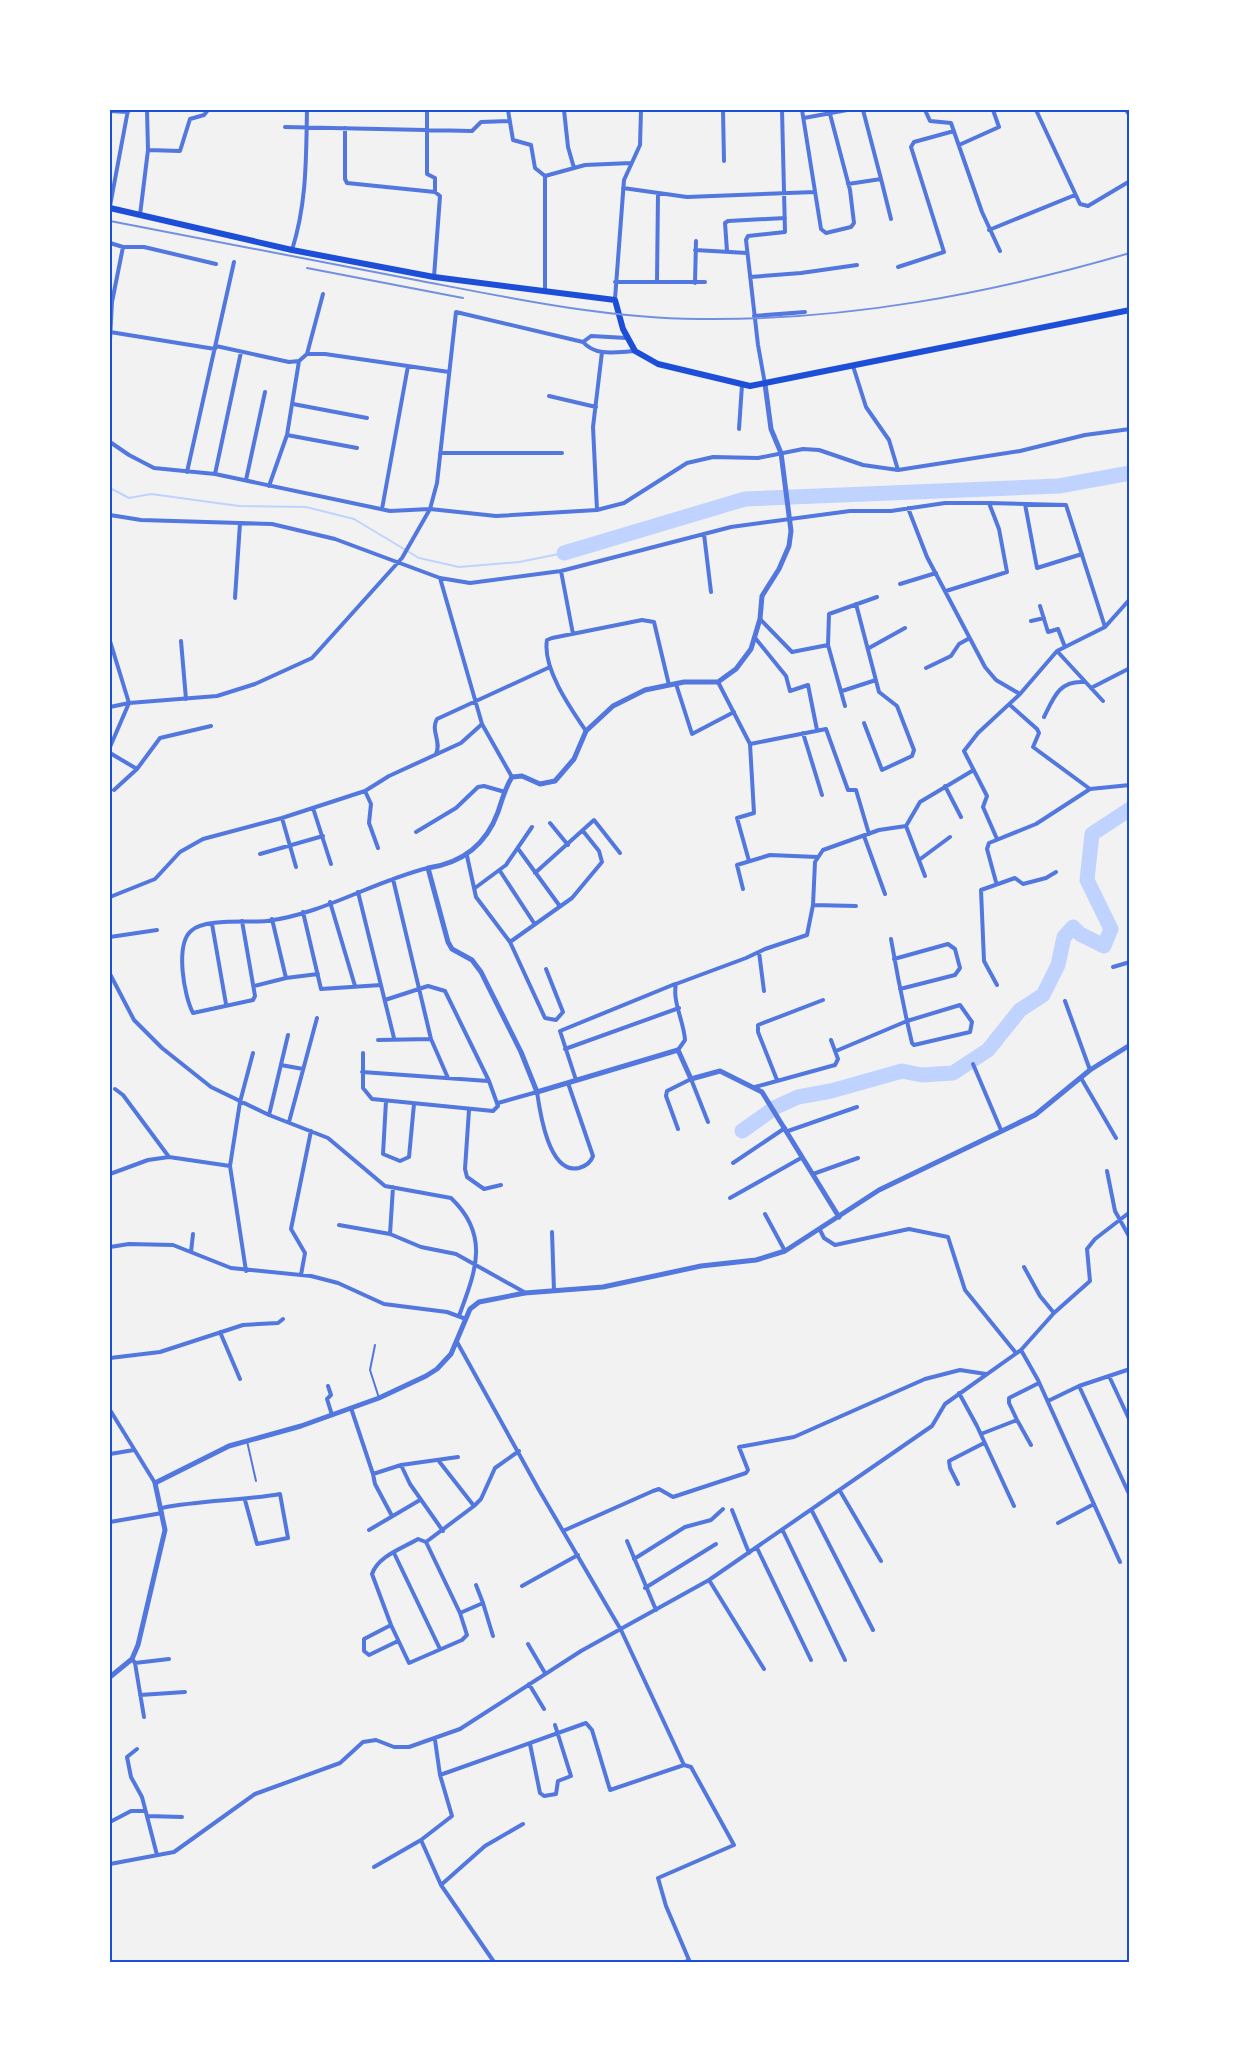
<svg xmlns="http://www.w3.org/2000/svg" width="1239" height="2072" font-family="'Space Grotesk',sans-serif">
  <rect width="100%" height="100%" fill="#f2f2f2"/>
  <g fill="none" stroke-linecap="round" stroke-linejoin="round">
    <path stroke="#bfd3fe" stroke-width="2" d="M110 488 129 498 151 494 239 506 306 507 354 519 419 558 459 567 519 562 564 553"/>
    <path stroke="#bfd3fe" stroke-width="15" d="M564 553 745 499 1059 486 1130 473
      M742 1131 776 1107 798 1097 831 1091 902 1071 922 1075 953 1073 988 1050 1020 1010 1043 995 1058 965 1064 937 1073 927 1080 934 1104 946 1111 929 1087 880 1092 834 1130 809"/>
    <path stroke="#5277de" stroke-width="2" d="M375 1345 370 1370 379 1398
      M247 1441 256 1481"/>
    <path stroke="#5277de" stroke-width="4" d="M427 110V174L435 178V192
      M508 110 513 140 531 145 535 168 545 176V291
      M564 110 568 147 574 168
      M723 110 724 161
      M802 110 821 229 826 233 851 227 854 223 850 190 830 114
      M925 110 930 121 951 123 982 212 1000 251
      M1036 110 1080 204 1088 206 1130 181
      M1126 110 1130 116
      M110 111 128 112
      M804 118 847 110
      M285 127 472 131 481 122 509 121
      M345 128V179L347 183 435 192 440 196 434 277
      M959 145 999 127 993 110
      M148 150 180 151 190 119 204 115 208 110
      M545 176 585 165 631 163
      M881 179 891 219
      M848 184 881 179 863 110
      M623 188 687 197 815 192
      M110 206 128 110
      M140 215 148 150 147 110
      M989 230 1075 195
      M110 243 123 247H144L216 264
      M292 250C307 203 306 158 307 110
      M695 250 747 253
      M727 251 725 223 728 221 785 218
      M898 267 944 252 911 147 914 142 954 131
      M750 277 801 273 857 265
      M615 282H705
      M657 282 658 193
      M695 283 696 241
      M615 299 624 180 640 145 641 110
      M754 316 805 312
      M110 332 215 349
      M627 338 591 336 583 342C596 357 617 352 635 351
      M110 340 112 302 123 247
      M216 346 289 362 299 361 307 354H325L449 372
      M307 354 323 294
      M853 366 866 407 889 440 898 470
      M765 384 758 345 746 240 748 236 785 232 782 110
      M549 396 596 407
      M293 404 367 418
      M739 429 742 385
      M287 435 357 448
      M110 442 129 455 154 468 215 474 390 511 430 509 496 516 597 510 624 503 687 463 713 457 758 458 803 449 819 450 863 465 898 470 1020 451 1085 435 1130 429
      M440 453H562
      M187 472 234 262
      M215 474 241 352
      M246 480 265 392
      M269 486 287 435 299 361
      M989 503 1066 505 1105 627
      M1025 504 1037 568 1082 554
      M908 508 927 557 985 667 996 680 1020 694 978 733 964 751 987 796 983 807 997 839
      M382 509 408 366
      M597 510 593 427 602 352
      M110 515 141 520 272 524 335 539 440 578 470 583 561 571 731 527 850 511H891L945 503H989L999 529 1007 572 946 591
      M704 534 711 592
      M561 571 573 634
      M440 578 482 724 512 777
      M900 584 936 573
      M235 598 240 523
      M856 604 879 692 897 706 914 750 912 756 882 770 864 723
      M1040 606 1048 632 1058 629 1065 647
      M760 619 792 652 828 645
      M1031 621 1044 618
      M756 639 786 676 790 691 808 685 817 730
      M110 641 129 703 110 707
      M181 641 186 699
      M869 648 905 628
      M1057 651 1103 701
      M926 668 951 656 959 644 968 639
      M718 682 750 744 754 813 737 818 749 861
      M676 684 692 734 734 712
      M1091 688 1130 668
      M842 691 876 680
      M1020 694 1057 651 1105 627 1130 599
      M1010 705 1037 729 1039 733 1033 747 1090 789 1130 785
      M845 706 828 645 829 614 877 597
      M1044 717C1054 697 1059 681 1083 682
      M586 731C571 709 542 668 547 640L552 638 642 620 654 622 669 685
      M803 733 822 795
      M750 744 826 729 848 790H856L869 834
      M110 747 129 703 217 696 255 684 312 658 402 558 430 509 437 483 456 312 583 342
      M110 753 137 769 160 738 211 726
      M436 754C442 742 430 730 437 719L550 667
      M945 786 961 817
      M114 790 137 769
      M365 791 371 804 369 823 378 848
      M313 808 331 864
      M282 818 296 867
      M550 823 568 845
      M906 826 925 876
      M416 832 456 808 478 787 484 786 505 792
      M864 836 885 894
      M519 850 559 905
      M260 854 323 836
      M467 856 476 897 510 942 545 1018 556 1020 563 1012 546 969
      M919 860 950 837
      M500 871 534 923
      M535 873 594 820 620 853
      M393 879 431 1039 448 1078
      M996 882 987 849 989 843 1036 824 1090 789
      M475 888 506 865 532 827
      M743 889 737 865 770 855 817 857
      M358 892 394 1038
      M110 897 155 879 180 852 203 839 282 818 365 791 389 776 461 743 482 724
      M330 902 355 986
      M813 905 856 906
      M303 912 321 989 381 985
      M272 919 286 978
      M242 921 255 996 253 1000 193 1013C184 996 175 945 191 931 204 918 248 923 267 921 323 914 374 881 428 868
      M212 924 226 1004
      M110 937 157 930
      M510 942 572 898 602 862 599 851 583 831
      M759 952 764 991
      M894 959 948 944 955 949 960 968 955 975 900 989
      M1113 967 1130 962
      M110 974 134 1020 162 1048 211 1087 269 1115 328 1138 385 1186 451 1198C491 1236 475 1272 459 1316
      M997 985 984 961 981 890 1015 878 1023 884 1046 878 1056 872
      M254 986 286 978 318 974
      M1065 1001 1090 1070
      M378 1040 431 1039
      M565 1049 679 1008
      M678 1050 685 1040C684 1022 672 1001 676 984L746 958 765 949 807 935 813 905 815 862 823 850 879 830 906 826 920 802 972 771
      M836 1051 907 1021 960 1005 972 1022 970 1032 914 1045 912 1043C904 1009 897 974 891 939
      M363 1053V1088L372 1099 493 1111 498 1106 489 1081 445 991 428 986 385 1000
      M973 1064 1001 1130
      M281 1065 303 1069
      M362 1072 488 1081
      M1081 1078 1116 1138
      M576 1080 560 1031 675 984
      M777 1080 758 1032V1025L823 1000
      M755 1087 835 1065 838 1059 831 1040
      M115 1089 123 1095 169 1157
      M386 1101 383 1154 400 1161 409 1157 414 1104
      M498 1103 537 1092C540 1113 549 1175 579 1168 586 1166 591 1162 593 1156L568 1083
      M469 1110 465 1169 467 1177 484 1189 501 1185
      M269 1115 288 1035
      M289 1122 317 1018
      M678 1129 666 1096 667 1091 691 1079 708 1122
      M788 1131 857 1107
      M733 1163 785 1128
      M1107 1171 1115 1211 1130 1238
      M110 1174 148 1160 169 1157 230 1166
      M813 1174 858 1158
      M730 1198 801 1158
      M765 1214 785 1251
      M339 1225 390 1234 421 1247 456 1254 524 1292
      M820 1230 824 1238 835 1245 909 1229 948 1237 965 1290 1016 1353
      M552 1232 554 1291
      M390 1234 393 1187
      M110 1247 129 1244 173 1245 231 1268 311 1276 338 1283 384 1304 447 1312 466 1319
      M191 1252 193 1234
      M1024 1267 1040 1296 1054 1313
      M246 1271 230 1166 240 1102 253 1053
      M301 1275 305 1253 291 1229 311 1131
      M220 1332 240 1379
      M457 1342 539 1490 621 1630 684 1765
      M1021 1350 1038 1380 1120 1562
      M110 1358 160 1352 243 1325 278 1323 283 1319
      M1109 1376 1130 1421
      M328 1386 331 1395 327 1399 332 1415
      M1079 1386 1130 1496
      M959 1393 977 1426 1014 1506
      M1048 1401 1079 1386 1130 1369
      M351 1408 373 1474
      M110 1410 155 1483
      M1017 1420 1031 1445
      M981 1434 1017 1420 1009 1403V1398L1039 1383
      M110 1454 134 1450
      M438 1460 474 1506
      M401 1465 410 1484 443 1531
      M958 1484 950 1468 949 1461 984 1443
      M840 1491 881 1561
      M162 1508C202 1500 241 1501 280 1494L288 1538 257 1544 245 1500
      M732 1510 749 1553
      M812 1511 873 1630
      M392 1516 375 1484 373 1474 401 1465 458 1457
      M110 1522 162 1513
      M1058 1523 1094 1504
      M369 1530 420 1500
      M563 1531 653 1491 659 1489 673 1497 746 1473 748 1470 739 1447 794 1437 925 1379 960 1370 986 1374
      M783 1531 845 1660
      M418 1539 426 1542 460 1613 467 1635 462 1640 409 1663 391 1625 372 1574C378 1556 403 1548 418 1539Z
      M627 1541 656 1610
      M426 1542 474 1506 481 1499 495 1468 519 1451
      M757 1548 811 1660
      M394 1553 440 1649
      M634 1559 685 1527 711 1520 723 1509
      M709 1580 764 1669
      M522 1586 578 1555
      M645 1588 716 1544
      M483 1603 493 1636
      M460 1613 483 1603 476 1585
      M391 1625 364 1639V1651L369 1655 398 1641
      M528 1644 545 1673
      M132 1659 135 1663 144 1717
      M135 1663 169 1659
      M529 1684 544 1709
      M140 1695 185 1692
      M530 1744 540 1793 544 1796 556 1794 558 1781 571 1776 555 1725
      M137 1749 127 1757 131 1777 142 1797 157 1855
      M440 1775 586 1723 592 1730 610 1790 684 1765 691 1767 734 1845 658 1878 666 1906 689 1960 685 1962
      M147 1816 182 1817
      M110 1822 131 1811H145
      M421 1840 441 1885 485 1846 523 1824
      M110 1864 174 1852 255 1794 340 1763 363 1742 376 1740 394 1747H409L460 1729 581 1651 709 1580 932 1426 945 1404 1021 1350 1054 1313 1090 1281 1087 1249 1095 1239 1130 1212
      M374 1867 421 1840 452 1816 440 1775 435 1740
      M441 1885 494 1962
      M110 1900V1906"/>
    <path stroke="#5277de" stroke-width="5" d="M765 384 771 429 781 453 791 531 789 546 779 569 762 596 760 619 751 649 736 669 718 682H684L645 690 613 706 586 731 574 759 555 781 540 784 522 776 512 777C505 788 502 800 498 812 486 845 462 863 428 868L448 942 452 949 472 960 481 972 521 1052 537 1092 678 1050 691 1079 720 1071 762 1092 839 1217
      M110 1677 132 1659 138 1645 165 1530 155 1483 229 1446 301 1426 379 1398 426 1376 437 1369 451 1354 470 1309 479 1302 525 1293 603 1287 701 1266 756 1260 785 1251 879 1190 1035 1115 1090 1070 1130 1045"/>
    <path stroke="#1d4ed8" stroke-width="6" d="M110 208 292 250 434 277 615 300 623 329 635 351 658 364 750 386 1130 310"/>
    <path stroke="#7290e2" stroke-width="2" d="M110 221C212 241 314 261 416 280 510 298 604 318 699 319 846 321 989 294 1130 253
      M307 268 463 298"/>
  </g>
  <rect width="1239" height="2072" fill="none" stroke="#ffffff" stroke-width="222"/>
  <rect x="111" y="111" width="1017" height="1850" fill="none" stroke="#1d4ed8" stroke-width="2"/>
</svg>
